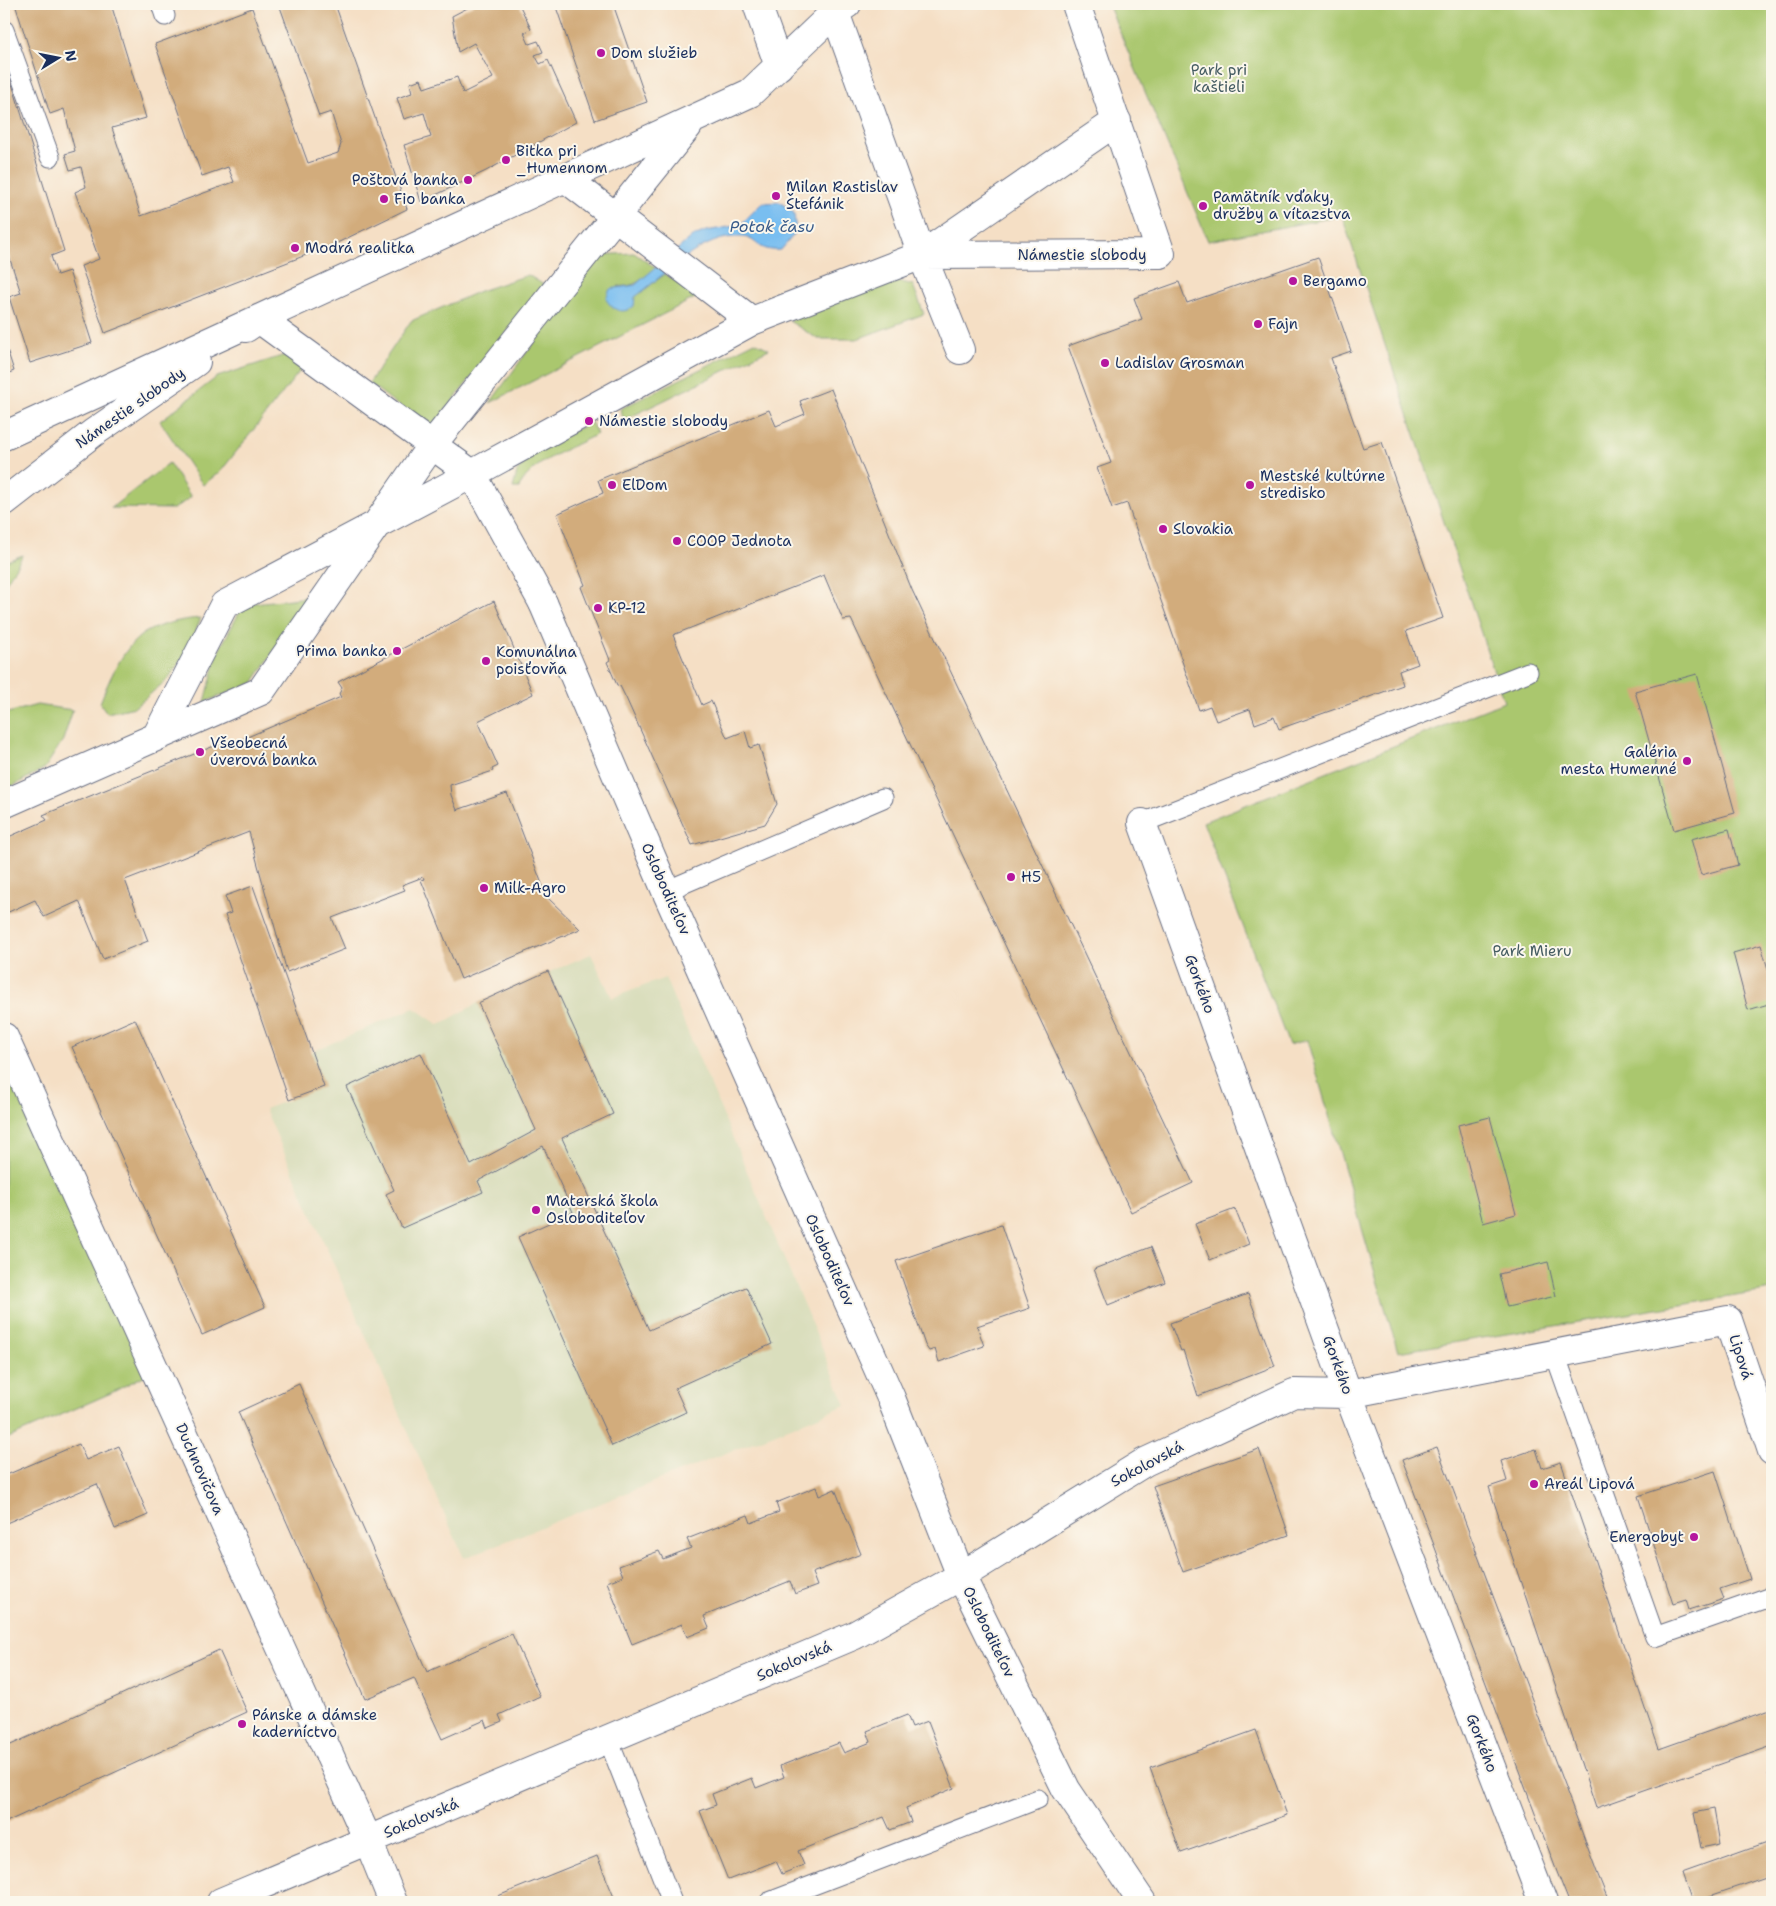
<svg xmlns="http://www.w3.org/2000/svg" width="1776" height="1906" font-family="'Shantell Sans',sans-serif">
  <rect width="100%" height="100%" fill="#fbf7ec"/>
  <filter id="ink" filterUnits="userSpaceOnUse"><feTurbulence type="fractalNoise" baseFrequency=".02" numOctaves="2"/><feDisplacementMap in="SourceGraphic" scale="10" xChannelSelector="R" yChannelSelector="G"/><feConvolveMatrix kernelMatrix="1 2 1 2 8 2 1 2 1" color-interpolation-filters="sRGB"/></filter>
  <filter id="wash" filterUnits="userSpaceOnUse"><feTurbulence type="fractalNoise" baseFrequency=".0096" numOctaves="4" result="noise"/><feDisplacementMap in="SourceGraphic" scale="20" xChannelSelector="R" yChannelSelector="G"/><feGaussianBlur stdDeviation="1.12" result="paint"/><feColorMatrix in="noise" values="0 0 0 0 0 0 0 0 0 0 0 0 0 0 0 0 0 1.4 0 .05"/><feComposite in="paint" operator="in"/></filter>
  <g filter="url(#wash)">
    <rect width="100%" height="100%" fill="#f5dfc5"/>
    <path fill="#dadebd" d="M591 954 612 998 665 978 846 1405 464 1558 265 1109 324 1087 311 1052 414 1008 439 1025 478 1003Z"/>
    <path fill="#aac76e" stroke="#627b66" d="M1108 4H1772V1290L1398 1352 1307 1040 1289 1045 1203 822 1504 702 1342 216 1208 241Z
      M634 253 656 268C643 278 635 288 618 286L635 297 665 274 699 296 490 403 597 255Z
      M528 275 544 285 430 430 369 383 411 321 480 291Z
      M887 278 913 285 924 314 857 339H818L789 321Z
      M755 342 769 349 624 420 620 409Z
      M285 355 303 367 221 471 203 485 160 421 217 377Z
      M591 422 597 434C574 447 529 462 519 488H513L517 472 533 452Z
      M169 463 191 497 174 509 111 508Z
      M23 555 4 586V562Z
      M310 597 253 683 205 702 218 652 244 604Z
      M201 618 187 652 168 679 135 707 107 713 100 703C108 682 121 652 139 637 153 625 183 619 201 618Z
      M37 705 73 710 63 740 45 768 4 791V714Z
      M4 1036 155 1370 111 1393 4 1440Z"/>
    <path fill="#79bef0" stroke="#4a76a7" d="M780 202 794 213 796 232 781 250C756 252 758 238 742 237 703 234 665 275 635 297L634 306C623 315 613 311 606 299L610 289 635 285 692 237 706 231 740 225 762 203Z"/>
    <g id="blocks">
      <path fill="#d2ac7b" d="M15 4H111L146 118 112 128 141 216 234 182 228 167 202 176 155 44 252 8 308 163 338 153 341 144 331 112 319 116 279 4H335L407 209 337 243 105 333 81 266 99 259 75 192 86 187 81 167 70 170 65 154 75 151 64 109 50 114Z
        M475 4H519L531 29 524 33 529 44 538 41 543 52 535 55 540 64 548 60 576 122 486 171 421 202 404 145 431 137 424 113 404 119 397 98 412 93 410 83 421 79 424 88 457 77 463 93 493 78 474 43 458 52 452 16Z
        M555 4H613L647 102 595 120Z
        M9 74 64 251 51 256 57 275 69 271 92 343 30 363 9 297 21 293 4 241V76Z
        M1318 257 1351 351 1331 358 1363 448 1382 442 1443 618 1406 631 1418 664 1399 671 1403 685 1279 729 1274 717 1255 724 1250 709 1216 721 1210 706 1199 710 1127 503 1112 508 1097 468 1111 463 1068 346 1142 319 1134 298 1179 282 1187 303Z
        M4 340 14 371 4 375Z
        M831 389 912 590 1193 1183 1131 1212 851 619 843 620 824 575 673 635 702 705 711 701 727 738 745 731 750 748 759 745 777 804 765 824 692 845 626 698 620 686 617 685 607 662 610 660 581 587 585 585 557 514 603 493 598 480 769 410 776 426 805 414 800 401Z
        M494 601 533 694 478 721 498 766 492 769 493 771 450 785 451 795 457 810 507 793 547 897 580 929 461 979 421 880 424 879 423 877 402 885 405 890 332 918 345 949 287 972 249 832 125 880 148 941 103 959 79 901 44 917 35 900 4 914V839L47 820 43 815 229 740 231 744 341 697 339 694 342 688 338 682Z
        M1697 674 1735 813 1674 830 1635 691Z
        M1729 829 1738 865 1701 875 1691 839Z
        M253 886 324 1087 289 1100 225 915 231 913 225 896Z
        M1761 945 1772 983V1003L1748 1010 1733 953Z
        M548 971 613 1114 562 1138 649 1330 746 1287 772 1344 675 1388 686 1412 612 1446 518 1237 573 1212 543 1146 478 1181 483 1192 402 1228 386 1194 394 1190 347 1087 421 1053 471 1165 536 1130 478 1003Z
        M135 1019 265 1307 202 1335 72 1047Z
        M1490 1117 1516 1214 1483 1223 1458 1125Z
        M1235 1209 1249 1244 1210 1260 1195 1224Z
        M1001 1225 1030 1308 977 1326 984 1346 939 1362 935 1349 929 1351 925 1345 896 1261Z
        M1151 1247 1165 1282 1108 1305 1094 1269Z
        M1548 1262 1556 1296 1507 1307 1499 1274Z
        M1248 1294 1275 1366 1198 1396 1183 1350 1181 1351 1170 1323Z
        M299 1384 427 1672 512 1634 540 1696 499 1715 502 1722 488 1728 485 1720 442 1739 414 1678 365 1699 238 1412Z
        M79 1444 86 1460 119 1446 148 1515 115 1529 97 1484 4 1524V1476Z
        M1437 1447 1598 1875 1609 1902H1569L1557 1872 1402 1460Z
        M1259 1449 1289 1535 1183 1572 1153 1486Z
        M1536 1449 1542 1468 1561 1462 1659 1749 1772 1709V1746L1596 1808 1489 1487 1507 1481 1501 1461Z
        M1715 1471 1750 1579 1720 1589 1724 1599 1689 1610 1686 1600 1673 1604 1638 1496Z
        M816 1487 819 1496 835 1489 861 1554 812 1573 817 1586 795 1594 790 1581 704 1616 709 1628 687 1637 682 1624 632 1644 607 1582 623 1576 619 1566 659 1551 663 1559 691 1548 687 1539 748 1515 751 1523 779 1512 776 1503Z
        M219 1650 247 1712 4 1823V1748Z
        M907 1715 912 1727 928 1721 954 1788 906 1808 911 1822 890 1830 884 1817 798 1851 804 1865 782 1874 776 1861 728 1880 700 1811 716 1805 712 1794 752 1778 756 1788 784 1777 780 1766 839 1743 844 1753 871 1742 867 1731Z
        M1256 1730 1287 1815 1181 1853 1150 1768Z
        M1772 1773V1787L1768 1774Z
        M1714 1809 1720 1844 1701 1848 1694 1813Z
        M1772 1841V1875L1692 1902 1682 1873Z
        M597 1856 616 1902H501L498 1896Z"/>
    </g>
  </g>
  <g filter="url(#ink)">
    <use href="#blocks" fill-opacity="0" stroke="#676d82" stroke-width="1"/>
    <g fill="none" stroke-linecap="round" stroke-linejoin="round">
      <g stroke="#676d82" stroke-width="21">
        <path id="service" d="M161 4 165 16
          M4 30 50 157
          M1142 823 1528 672
          M666 891 883 798
          M1555 1354 1655 1637 1772 1596
          M608 1739 672 1902
          M769 1902 1038 1799"/>
      </g>
      <g stroke="#676d82" stroke-width="30">
        <path id="pedestrian" d="M832 4 922 255 960 350
          M758 7 779 66
          M565 178 752 321
          M922 255 1161 254 1076 4
          M246 328 259 319 472 474 543 603
          M4 436 750 93 835 12 847 4
          M4 502 93 433 196 362
          M156 737 261 691 431 446 688 126
          M4 804 156 737 224 605 472 474 752 321 922 255 1117 121"/>
      </g>
      <g stroke="#676d82" stroke-width="30">
        <path id="minor" d="M543 603 666 891 891 1398 961 1576 1066 1789 1142 1902
          M1142 823 1348 1394 1543 1902
          M4 1037 368 1840 393 1902
          M221 1902 855 1635 961 1576 1145 1462 1294 1393 1348 1394 1728 1320 1772 1451"/>
      </g>
      <use href="#service" stroke="#fff" stroke-width="19"/>
      <use href="#pedestrian" stroke="#fff" stroke-width="28"/>
      <use href="#minor" stroke="#fff" stroke-width="28"/>
    </g>
  </g>
  <g fill="#b5179e" stroke="#fbf7ec" stroke-width="2">
    <circle cx="601" cy="53" r="5"/>
    <circle cx="506" cy="160" r="5"/>
    <circle cx="468" cy="180" r="5"/>
    <circle cx="776" cy="196" r="5"/>
    <circle cx="384" cy="199" r="5"/>
    <circle cx="1203" cy="206" r="5"/>
    <circle cx="295" cy="248" r="5"/>
    <circle cx="1293" cy="281" r="5"/>
    <circle cx="1258" cy="324" r="5"/>
    <circle cx="1105" cy="363" r="5"/>
    <circle cx="589" cy="421" r="5"/>
    <circle cx="612" cy="485" r="5"/>
    <circle cx="1250" cy="485" r="5"/>
    <circle cx="1163" cy="529" r="5"/>
    <circle cx="677" cy="541" r="5"/>
    <circle cx="598" cy="608" r="5"/>
    <circle cx="397" cy="651" r="5"/>
    <circle cx="486" cy="661" r="5"/>
    <circle cx="200" cy="752" r="5"/>
    <circle cx="1687" cy="761" r="5"/>
    <circle cx="1011" cy="877" r="5"/>
    <circle cx="484" cy="888" r="5"/>
    <circle cx="536" cy="1210" r="5"/>
    <circle cx="1534" cy="1484" r="5"/>
    <circle cx="1694" cy="1537" r="5"/>
    <circle cx="242" cy="1724" r="5"/>
  </g>
  <g text-anchor="middle" dominant-baseline="central" stroke-width="4" stroke-linejoin="round" paint-order="stroke">
    <g font-size="15" fill="#1b2f5e" stroke="#fbf7ec" text-anchor="start">
      <text x="611" y="53">Dom služieb</text>
      <text x="516" y="151">Bitka pri<tspan x="516" dy="17">_Humennom</tspan></text>
      <text x="458" y="180" text-anchor="end">Poštová banka</text>
      <text x="786" y="187">Milan Rastislav<tspan x="786" dy="17">Štefánik</tspan></text>
      <text x="1213" y="197">Pamätník vďaky,<tspan x="1213" dy="17">družby a vítazstva</tspan></text>
      <text x="394" y="199">Fio banka</text>
      <text x="305" y="248">Modrá realitka</text>
      <text x="1303" y="281">Bergamo</text>
      <text x="1268" y="324">Fajn</text>
      <text x="1115" y="363">Ladislav Grosman</text>
      <text x="599" y="421">Námestie slobody</text>
      <text x="1260" y="476">Mestské kultúrne<tspan x="1260" dy="17">stredisko</tspan></text>
      <text x="622" y="485">ElDom</text>
      <text x="1173" y="529">Slovakia</text>
      <text x="687" y="541">COOP Jednota</text>
      <text x="608" y="608">KP-12</text>
      <text x="387" y="651" text-anchor="end">Prima banka</text>
      <text x="496" y="652">Komunálna<tspan x="496" dy="17">poisťovňa</tspan></text>
      <text x="210" y="743">Všeobecná<tspan x="210" dy="17">úverová banka</tspan></text>
      <text x="1677" y="752" text-anchor="end">Galéria<tspan x="1677" dy="17">mesta Humenné</tspan></text>
      <text x="1021" y="877">H5</text>
      <text x="494" y="888">Milk-Agro</text>
      <text x="546" y="1201">Materská škola<tspan x="546" dy="17">Osloboditeľov</tspan></text>
      <text x="1544" y="1484">Areál Lipová</text>
      <text x="1684" y="1537" text-anchor="end">Energobyt</text>
      <text x="252" y="1715">Pánske a dámske<tspan x="252" dy="17">kaderníctvo</tspan></text>
    </g>
    <g font-size="15" fill="#465d63" stroke="#fbf7ec">
      <text x="1219" y="70">Park pri<tspan x="1219" dy="17">kaštieli</tspan></text>
      <text x="1532" y="951">Park Mieru</text>
    </g>
    <g font-size="15" fill="#1b2f5e" stroke="#fbf7ec">
      <text x="1082" y="255">Námestie slobody</text>
      <text transform="translate(130 408) rotate(-35)">Námestie slobody</text>
      <text transform="translate(666 889) rotate(66)">Osloboditeľov</text>
      <text transform="translate(1200 984) rotate(70)">Gorkého</text>
      <text transform="translate(830 1260) rotate(66)">Osloboditeľov</text>
      <text transform="translate(1741 1357) rotate(72)">Lipová</text>
      <text transform="translate(1338 1365) rotate(70)">Gorkého</text>
      <text transform="translate(1147 1464) rotate(-28)">Sokolovská</text>
      <text transform="translate(200 1469) rotate(66)">Duchnovičova</text>
      <text transform="translate(989 1632) rotate(64)">Osloboditeľov</text>
      <text transform="translate(794 1661) rotate(-23)">Sokolovská</text>
      <text transform="translate(1482 1743) rotate(69)">Gorkého</text>
      <text transform="translate(421 1818) rotate(-23)">Sokolovská</text>
    </g>
    <g font-size="16" font-style="italic" fill="#375a8a" stroke="#fbf7ec">
      <text x="772" y="226">Potok času</text>
    </g>
  </g>
  <rect width="1776" height="1906" fill="none" stroke="#fbf7ec" stroke-width="20"/>
  <g transform="translate(58 58) rotate(80)" stroke="#fbf7ec" stroke-width="4" paint-order="stroke">
  <path d="M0-4L9 19L0 12L-9 19Z" fill="#1b2f5e"/>
  <text y="-8" font-size="14" font-weight="bold" text-anchor="middle" fill="#1b2f5e">N</text>
  </g>
</svg>
